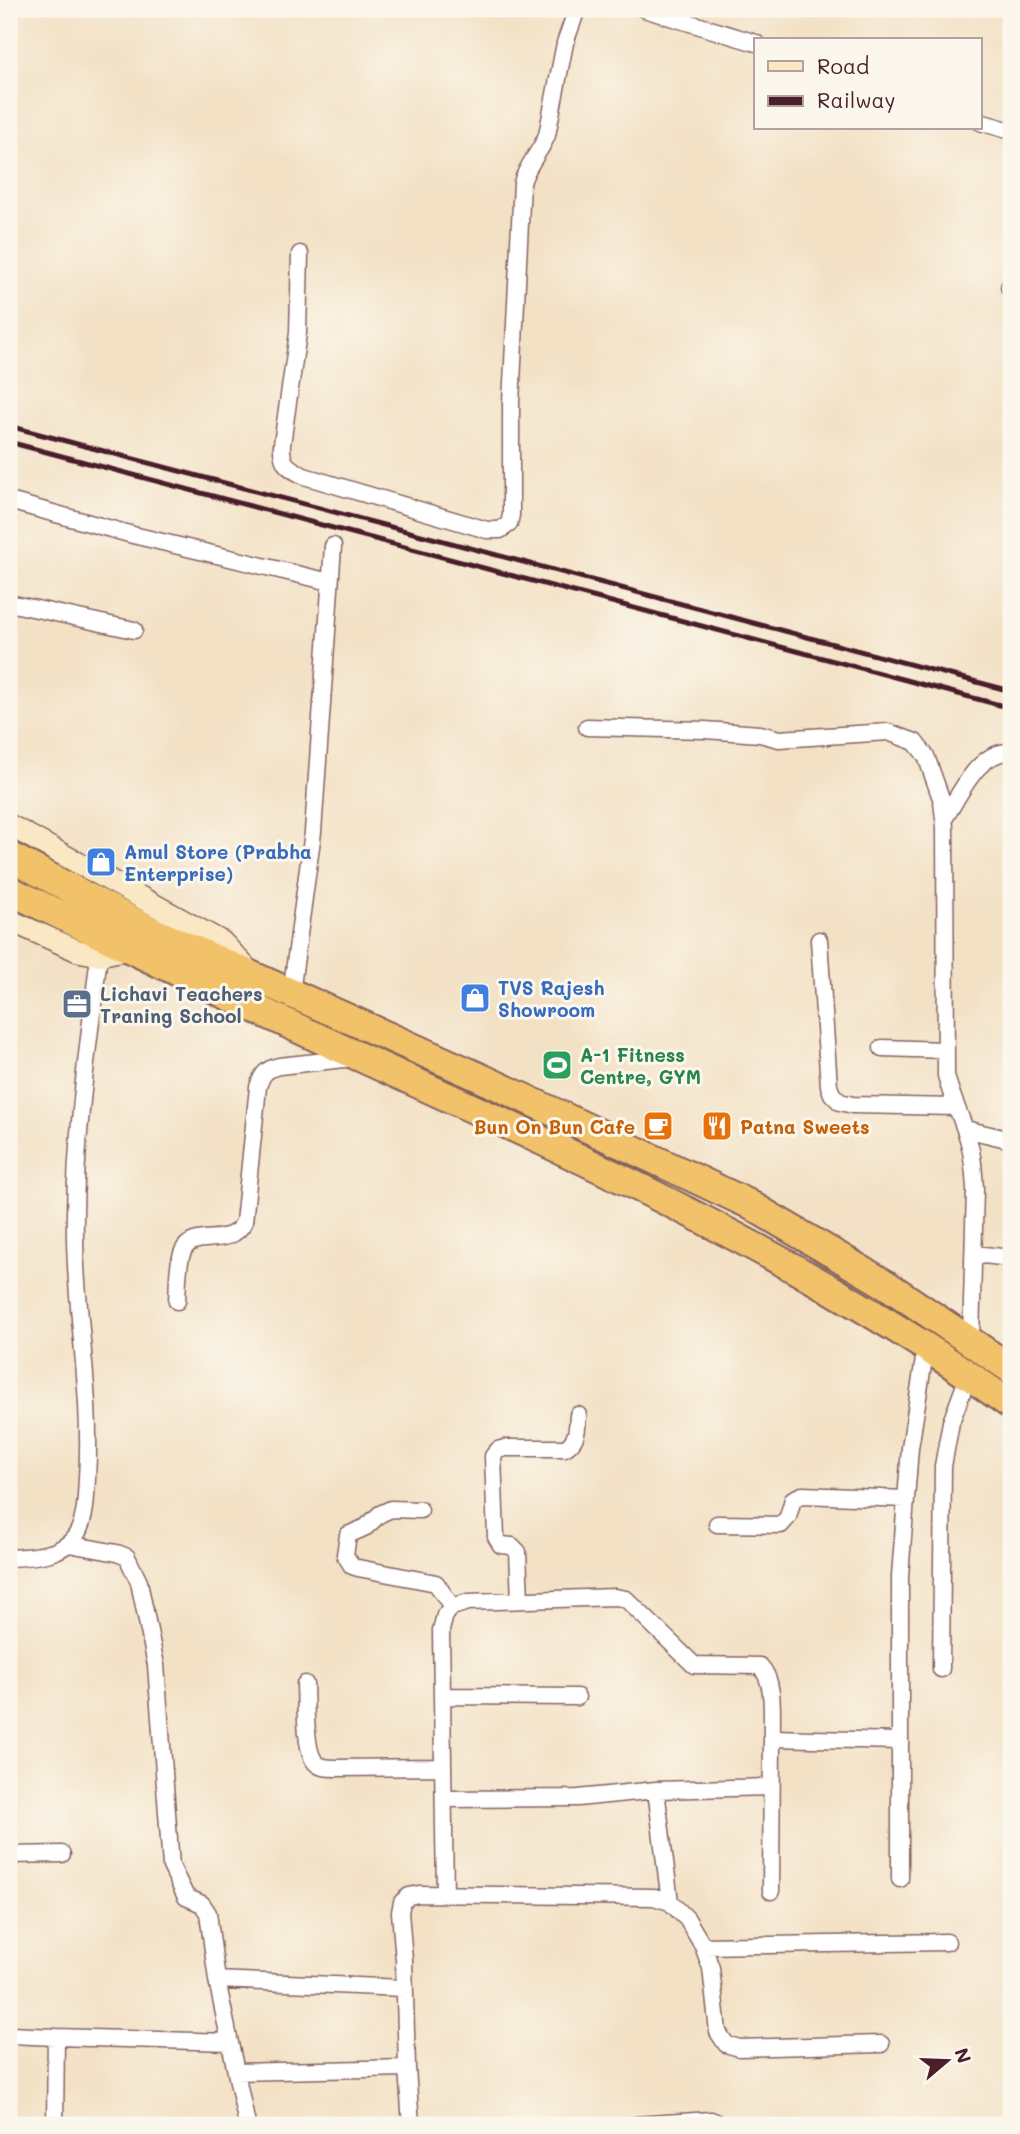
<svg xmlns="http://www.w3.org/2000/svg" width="1020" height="2134" font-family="Mali,sans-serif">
  <rect width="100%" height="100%" fill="#fbf7ec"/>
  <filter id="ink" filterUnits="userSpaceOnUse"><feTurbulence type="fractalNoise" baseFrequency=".0143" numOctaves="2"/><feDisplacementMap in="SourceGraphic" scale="14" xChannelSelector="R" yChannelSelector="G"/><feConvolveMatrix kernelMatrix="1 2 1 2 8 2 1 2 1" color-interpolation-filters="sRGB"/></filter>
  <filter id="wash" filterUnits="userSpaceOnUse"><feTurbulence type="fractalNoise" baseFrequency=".00686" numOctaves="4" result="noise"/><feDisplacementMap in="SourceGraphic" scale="28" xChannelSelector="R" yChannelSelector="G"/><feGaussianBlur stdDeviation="1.57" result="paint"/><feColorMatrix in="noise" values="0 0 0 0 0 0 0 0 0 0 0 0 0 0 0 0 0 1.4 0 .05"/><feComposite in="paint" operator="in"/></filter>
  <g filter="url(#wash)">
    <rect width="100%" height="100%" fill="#f3e1c5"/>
  </g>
  <g filter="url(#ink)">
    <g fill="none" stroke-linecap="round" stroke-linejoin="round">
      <g stroke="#856361" stroke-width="19">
        <path id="street" d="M644 9 756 43
          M980 122 1011 131
          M300 254 298 333 282 444C281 464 287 467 304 476L487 530H500L509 524 511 515V403L522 183C527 164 540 153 547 135L565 43 577 9
          M1009 287H1011
          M9 501 133 535 330 582
          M9 603 134 630
          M587 727 705 730 760 734 779 739 888 732 915 742 926 756 942 801 945 827 946 1075C951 1098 962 1117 968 1139 973 1155 974 1172 975 1189L971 1340
          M944 819C960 795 978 750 1011 752
          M819 940 829 1086 832 1094 840 1102 853 1105 956 1107
          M291 993 313 832 333 546
          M882 1048 946 1050
          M965 1129 1011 1140
          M974 1254 1011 1258
          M177 1301C178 1286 177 1264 183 1251 193 1228 230 1250 244 1222L258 1087C262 1074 266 1069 279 1066L354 1058
          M420 1510 391 1509 380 1514 366 1527 348 1535 345 1555 352 1566 358 1568 436 1583 452 1607
          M717 1524 781 1525 788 1517 793 1499 802 1495 906 1499
          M69 1544 117 1553 127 1557 139 1582 156 1665 171 1866 186 1897 202 1904 208 1913 217 1980 236 2072 407 2068 404 1960 400 1912 402 1902 409 1896 419 1894 654 1897 670 1902 687 1919 703 1946 711 1968 718 2032 726 2044 739 2048 881 2044
          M9 1558C33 1557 67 1556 79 1530 86 1515 86 1495 87 1478 93 1390 73 1302 75 1214 76 1127 89 1041 99 955
          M520 1600 518 1552 512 1546 501 1545 496 1537 493 1456 498 1450 505 1448H565C578 1440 577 1429 578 1415
          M941 1669 943 1466 951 1422 969 1374
          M305 1684C306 1702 304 1749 315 1762 320 1768 328 1768 336 1768L443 1767
          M442 1696 577 1697
          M656 1790 670 1902
          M444 1799 578 1798 656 1790 771 1787
          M9 1855 62 1854
          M900 1879V1576L910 1448 926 1346
          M771 1891 772 1738 899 1741
          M445 1894 441 1630 445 1615 452 1607 468 1602 615 1597 626 1599 694 1665 760 1666C776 1682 771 1717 772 1738
          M703 1946 947 1942
          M217 1980 403 1988
          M9 2035 56 2037 55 2125
          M56 2037 230 2042
          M407 2068 411 2125
          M236 2072 247 2125
          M635 2125 711 2120 721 2125"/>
      </g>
      <g stroke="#856361" stroke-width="24">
        <path id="secondary" d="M9 825 222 942 248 970
          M9 920 78 951 99 955 129 949"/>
      </g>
      <g stroke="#856361" stroke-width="32">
        <path id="highway" d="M9 856 147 929 477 1076 747 1203 887 1285 1011 1369
          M9 890C126 947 243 1004 362 1058 586 1160 811 1261 1011 1405"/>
      </g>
      <use href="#street" stroke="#fff" stroke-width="16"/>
      <use href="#secondary" stroke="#fae7c3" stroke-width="21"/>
      <use href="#highway" stroke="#f2c26a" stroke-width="28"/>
      <path stroke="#4a1f2b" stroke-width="5" d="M9 426 1011 691
        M9 442 1011 708"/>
    </g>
  </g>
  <defs>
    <g id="shop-square" transform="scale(1.575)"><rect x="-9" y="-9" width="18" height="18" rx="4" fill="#3f7fe0" stroke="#fbf7ec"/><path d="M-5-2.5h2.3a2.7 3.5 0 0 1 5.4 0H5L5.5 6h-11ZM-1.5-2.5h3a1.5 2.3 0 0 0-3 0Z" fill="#fff"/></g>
    <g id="office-square" transform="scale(1.575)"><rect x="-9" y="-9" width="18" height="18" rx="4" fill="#5c6f8a" stroke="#fbf7ec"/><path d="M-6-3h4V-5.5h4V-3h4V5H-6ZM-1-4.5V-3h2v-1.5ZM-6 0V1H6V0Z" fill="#fff"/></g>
    <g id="stadium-square" transform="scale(1.575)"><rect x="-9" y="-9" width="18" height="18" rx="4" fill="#2e9e5b" stroke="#fbf7ec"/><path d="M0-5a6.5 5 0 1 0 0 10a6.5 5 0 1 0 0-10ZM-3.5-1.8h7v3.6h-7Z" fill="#fff"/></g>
    <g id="cafe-square" transform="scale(1.575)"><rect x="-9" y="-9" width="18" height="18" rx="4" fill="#e8710a" stroke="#fbf7ec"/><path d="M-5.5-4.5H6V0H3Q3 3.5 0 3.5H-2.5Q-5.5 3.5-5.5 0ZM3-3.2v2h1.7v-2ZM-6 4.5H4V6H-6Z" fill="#fff"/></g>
    <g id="restaurant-square" transform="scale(1.575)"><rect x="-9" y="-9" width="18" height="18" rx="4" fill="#e8710a" stroke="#fbf7ec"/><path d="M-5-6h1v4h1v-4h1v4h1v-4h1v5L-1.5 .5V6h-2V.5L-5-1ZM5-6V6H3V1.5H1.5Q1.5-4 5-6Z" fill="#fff"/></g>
  </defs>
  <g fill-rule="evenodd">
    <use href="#shop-square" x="101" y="862"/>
    <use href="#shop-square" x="475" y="998"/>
    <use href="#office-square" x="77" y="1004"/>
    <use href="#stadium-square" x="557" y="1065"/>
    <use href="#cafe-square" x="658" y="1126"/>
    <use href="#restaurant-square" x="717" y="1126"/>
  </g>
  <g text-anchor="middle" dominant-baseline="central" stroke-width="6" stroke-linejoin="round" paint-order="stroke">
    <g font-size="19" font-weight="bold" fill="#366cbe" stroke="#fbf7ec" text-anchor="start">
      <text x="124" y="851">Amul Store (Prabha<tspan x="124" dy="22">Enterprise)</tspan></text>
      <text x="498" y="987">TVS Rajesh<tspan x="498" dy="22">Showroom</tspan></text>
    </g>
    <g font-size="19" font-weight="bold" fill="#4e5e75" stroke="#fbf7ec" text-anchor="start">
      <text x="100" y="993">Lichavi Teachers<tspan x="100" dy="22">Traning School</tspan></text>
    </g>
    <g font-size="19" font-weight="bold" fill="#27864d" stroke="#fbf7ec" text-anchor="start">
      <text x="580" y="1054">A-1 Fitness<tspan x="580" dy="22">Centre, GYM</tspan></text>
    </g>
    <g font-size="19" font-weight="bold" fill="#c56008" stroke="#fbf7ec" text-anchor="end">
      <text x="635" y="1126">Bun On Bun Cafe</text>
      <text x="740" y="1126" text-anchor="start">Patna Sweets</text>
    </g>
  </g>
  <rect width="1020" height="2134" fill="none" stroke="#fbf7ec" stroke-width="35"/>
  <rect x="754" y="38" width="228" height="91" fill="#fbf7ec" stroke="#b4a19f" stroke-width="2"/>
  <rect x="768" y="61" width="35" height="10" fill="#fae7c3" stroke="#b4a19f" stroke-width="2"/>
  <text x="817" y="74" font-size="21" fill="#4a1f2b">Road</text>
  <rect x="768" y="96" width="35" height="10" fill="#4a1f2b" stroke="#b4a19f" stroke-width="2"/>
  <text x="817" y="108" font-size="21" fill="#4a1f2b">Railway</text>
  <g transform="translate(947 2061) rotate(71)" stroke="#fbf7ec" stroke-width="5" paint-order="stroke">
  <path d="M0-5L12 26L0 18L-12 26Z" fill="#4a1f2b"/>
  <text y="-10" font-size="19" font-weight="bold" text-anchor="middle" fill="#4a1f2b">N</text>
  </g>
</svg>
